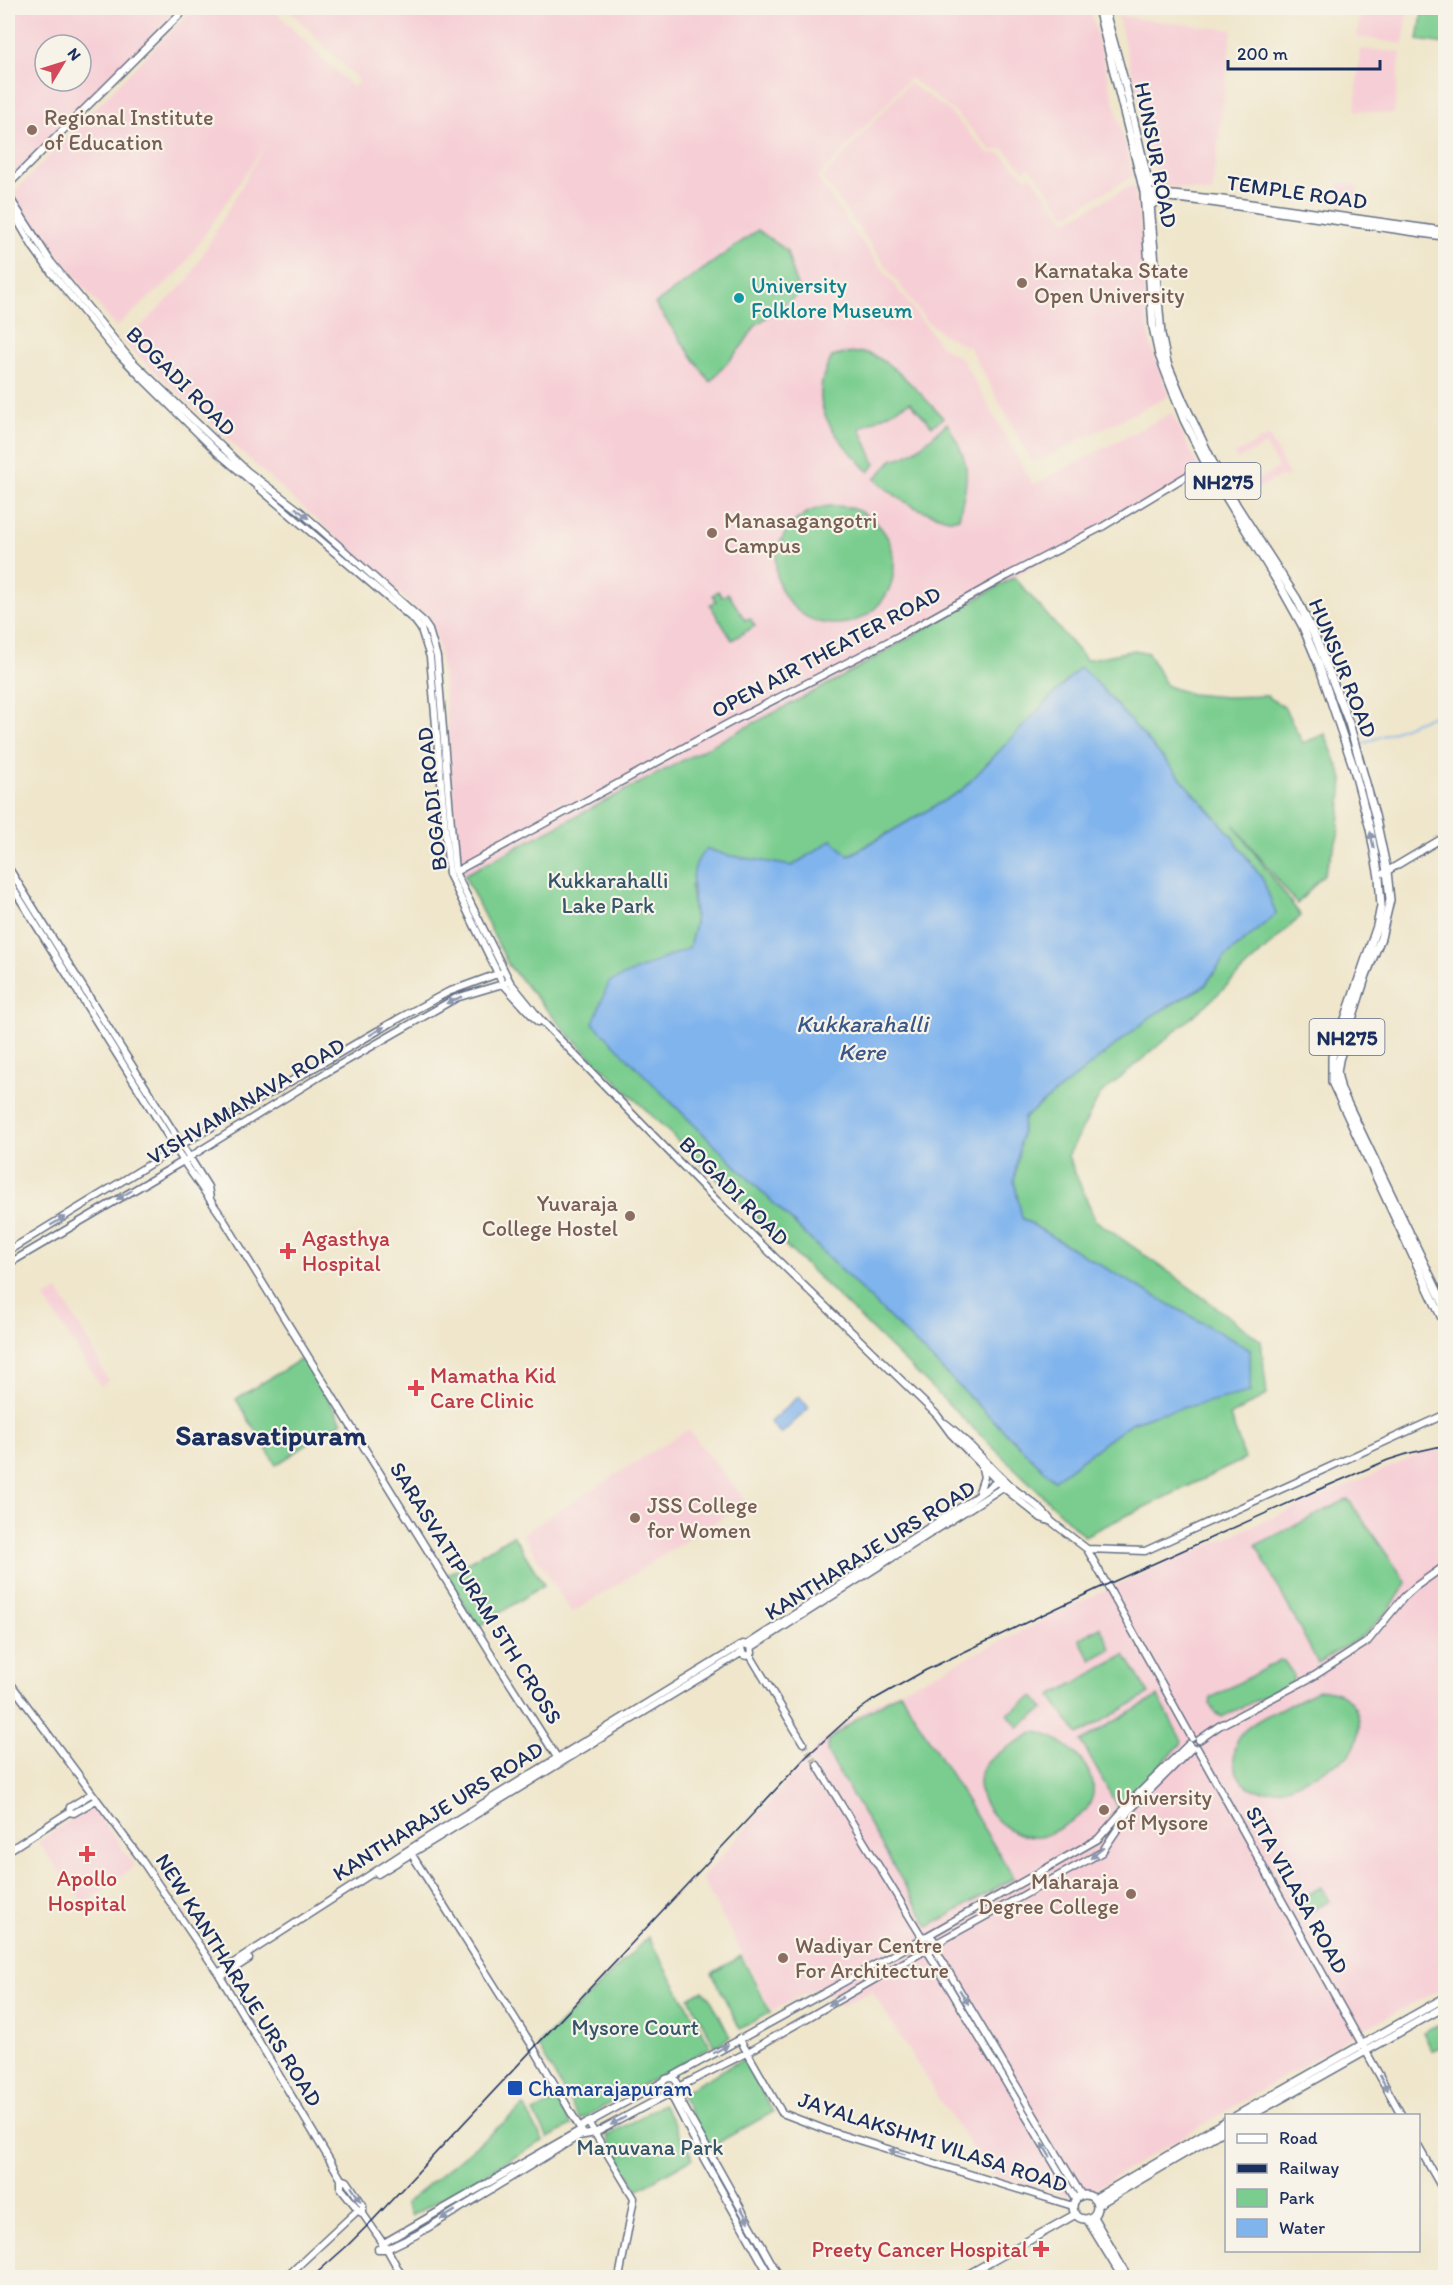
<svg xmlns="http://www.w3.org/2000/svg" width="1453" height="2285" font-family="Itim,sans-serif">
  <rect width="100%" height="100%" fill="#f7f3e8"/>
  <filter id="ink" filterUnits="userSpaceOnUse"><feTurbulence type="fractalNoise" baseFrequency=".0167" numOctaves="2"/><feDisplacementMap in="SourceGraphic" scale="12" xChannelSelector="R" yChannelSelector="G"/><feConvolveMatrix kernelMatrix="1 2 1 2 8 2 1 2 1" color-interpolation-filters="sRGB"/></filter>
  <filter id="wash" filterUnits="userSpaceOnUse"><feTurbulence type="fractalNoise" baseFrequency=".008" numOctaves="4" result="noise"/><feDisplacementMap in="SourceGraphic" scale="24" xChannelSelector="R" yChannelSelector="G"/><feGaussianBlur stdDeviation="1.35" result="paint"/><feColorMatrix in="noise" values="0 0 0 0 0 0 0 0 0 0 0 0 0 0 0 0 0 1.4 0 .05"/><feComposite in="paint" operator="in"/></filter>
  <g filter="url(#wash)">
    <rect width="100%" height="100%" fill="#efe6cb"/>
    <path fill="#f6cfd6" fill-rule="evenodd" d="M8 8H182L8 182ZM45 45H81V81H45Z
      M193 8H272L353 88 359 81 287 8H1090L1133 176 1066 215 1030 167 1024 171 1004 149 992 151 955 112 910 78 818 178 856 234 941 346 962 359 1033 485 1172 413 1201 473 1014 577 1078 650 524 985 509 966 464 875 459 860 444 685 437 638 426 617 282 489 124 343 188 280 267 142 180 271 116 327 10 196Z
      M1361 8H1408L1403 44 1357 37Z
      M1118 16 1232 30 1212 193 1159 185Z
      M1360 49 1401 52 1394 114 1355 110Z
      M909 83 947 109 988 153 1001 154 1026 177 1031 175 1066 221 1134 184 1144 256 1146 310 1151 346 1169 396 1033 463 969 347 946 336 926 321 822 178Z
      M1339 182 1358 186 1355 206 1335 202Z
      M1269 436 1289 475 1283 478 1282 476 1251 492 1248 485 1278 468 1266 445 1237 460 1234 454Z
      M58 1290 91 1346 108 1381 101 1386 44 1298Z
      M688 1429 747 1502 572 1613 522 1534Z
      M1445 1449V1987L1368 2027 1093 2190 1069 2196 990 2174 938 2098 872 1991 840 2007 820 1986 772 2010 770 2007 702 1878 822 1742 871 1705 1105 1590 1422 1453Z
      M92 1806 135 1866 84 1904 38 1842Z"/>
    <path fill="#7acd8f" stroke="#4a7e76" stroke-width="1.5" fill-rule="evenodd" d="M1423 8H1445V44L1418 40Z
      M758 230 787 251 799 294 756 325 742 346 710 382 655 304Z
      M847 353C853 353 860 352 866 353 891 359 926 399 943 418L932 426 910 402 860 428 875 464 869 472C837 437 802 407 832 357Z
      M947 423C972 467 969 471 959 518 950 521 945 518 936 515 911 508 894 496 875 479L893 459C910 459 934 435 947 423Z
      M776 565a59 59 0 1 1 118 0a59 59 0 1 1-118 0Z
      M1014 577 1086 660 1135 650 1148 653 1167 686 1191 694 1225 697 1267 696 1284 707 1303 743 1325 734 1343 779 1338 836 1324 874 1297 904 1233 824 1301 916 1206 1005 1100 1095 1068 1156 1095 1220 1169 1272 1261 1341 1267 1395 1230 1416 1245 1459 1084 1536 567 1033 509 966 464 875 840 678ZM1080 668 1097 683 1230 834 1263 880 1276 914 1225 957 1205 986 1153 1015 1024 1118 1014 1181 1021 1218C1096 1265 1173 1306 1250 1350L1157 1414 1131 1423 1054 1480 665 1096 610 982 689 948 695 923 691 886 707 849 726 855 792 866 832 840 848 856 961 791Z
      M718 591 722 597 728 593 745 620 750 618 755 626 732 640 710 605 716 601 713 595Z
      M303 1358 342 1422 276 1465 236 1399Z
      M1348 1499 1407 1583 1389 1610 1364 1635 1318 1663 1256 1545Z
      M513 1535 544 1585 478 1627 447 1575Z
      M1100 1627 1111 1649 1091 1660 1079 1639Z
      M1125 1655 1149 1694 1078 1735 1051 1696Z
      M1280 1660 1284 1661 1293 1674V1682L1222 1717 1216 1714 1210 1704 1211 1698Z
      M1319 1690C1359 1689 1370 1727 1349 1756 1321 1770 1251 1820 1235 1767 1232 1755 1234 1742 1243 1732 1257 1717 1299 1701 1319 1690Z
      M900 1692 1014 1878 929 1927 827 1752 829 1740 859 1717Z
      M1034 1696 1044 1709 1018 1727 1008 1714Z
      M1158 1696 1182 1741 1181 1744 1118 1808 1081 1741Z
      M1035 1732C1059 1734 1097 1766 1093 1793 1093 1797 1089 1806 1086 1810 1078 1818 1051 1835 1039 1837 1029 1838 1018 1834 1009 1829 989 1818 968 1786 986 1764 993 1754 1023 1739 1035 1732Z
      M1321 1887 1329 1901 1304 1915 1296 1901Z
      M648 1937 711 2047 580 2120 538 2046Z
      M741 1956 770 2012 740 2029 712 1973Z
      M703 1990 712 2002 730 2037 715 2046 689 1998Z
      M1445 2021V2044L1432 2051 1423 2032Z
      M743 2059 773 2112 710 2147 680 2094Z
      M557 2100 571 2126 548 2138 534 2112Z
      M663 2104 693 2158 637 2190 607 2136Z
      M524 2106 543 2141 411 2216 405 2204Z"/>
    <path fill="#80b4ed" stroke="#4e72a6" stroke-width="1.5" d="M1080 667 1097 683 1230 834 1263 880 1276 914 1225 957 1205 985 1153 1015 1024 1118 1014 1181 1022 1218C1096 1265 1174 1306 1250 1350V1392L1157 1414 1131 1423 1054 1480 665 1096 593 1023 609 982 689 948C691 939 695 929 695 920 694 896 686 866 707 849L726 855 792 866 832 840 849 856 961 791Z
      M799 1396 809 1408 781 1434 770 1422Z"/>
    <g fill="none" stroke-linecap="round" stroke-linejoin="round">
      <path stroke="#80b4ed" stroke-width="1.5" d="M1358 746 1446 710"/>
    </g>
  </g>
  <g filter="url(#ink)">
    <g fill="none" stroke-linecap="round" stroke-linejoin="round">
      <path stroke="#c5c1b5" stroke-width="6" stroke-dasharray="6 3" stroke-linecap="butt" d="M803 1743 817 1765"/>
      <g stroke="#656f84" stroke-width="9">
        <path id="secondary" d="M8 185 186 8
          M1146 192 1219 199 1446 231
          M8 195 51 262 130 359 247 471 300 511 422 620 429 630 437 657 455 872 510 982 540 1019 717 1201 937 1415 951 1434 1004 1488 1041 1518 1052 1522 1087 1549 1192 1738
          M1146 199 1165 197 1214 203 1446 237
          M8 204 33 247 51 272 112 347 140 376 218 453 415 621 421 629 430 657 449 874 503 984 538 1022
          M8 867 208 1187 210 1198
          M455 872 731 722 899 636 1007 576 1102 527 1208 463
          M1384 873 1446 836
          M8 880 186 1165 222 1217 497 1663 560 1762
          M8 1251 181 1145 398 1019 448 992 500 973
          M8 1264 180 1163 327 1072 456 998 506 983
          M945 1423C968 1440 985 1463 1006 1482 1021 1496 1040 1505 1052 1522
          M979 1492 984 1477 982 1468
          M1087 1549 1145 1551 1446 1414
          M748 1644 970 1501 1002 1478
          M752 1647 1008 1484
          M750 1655 803 1743
          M8 1680 141 1859 218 1973 341 2179 347 2181 363 2205V2214L387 2249 403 2278
          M1199 1740 1219 1726 1314 1676 1367 1642 1404 1597 1415 1587 1446 1565
          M1197 1748 1402 2116
          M817 1765 922 1937
          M69 1812 74 1813 96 1800
          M409 1850 533 2047 584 2135
          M8 1851 69 1812 70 1807 91 1794
          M378 1874 741 1653
          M919 1944a8 8 0 1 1 16 0a8 8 0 1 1-16 0Z
          M927 1936 1098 1839 1136 1796 1189 1744
          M935 1944 1102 1852 1131 1809 1192 1748
          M934 1947 1082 2196
          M928 1952 1076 2200
          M218 1973 430 1836 743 1644 751 1646 752 1653 747 1656 743 1655 741 1648
          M221 1977 249 1959
          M739 2038 782 2113 829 2131 1073 2206
          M670 2078 920 1940
          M662 2086a8 8 0 1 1 16 0a8 8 0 1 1-16 0Z
          M677 2088 748 2052 924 1951
          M675 2091 780 2278
          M588 2122 634 2198 619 2278
          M1418 2146 1446 2195
          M341 2179V2188L360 2212
          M382 2244 577 2132 584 2125 663 2082
          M378 2249H387L416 2235 579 2136 595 2133 670 2093 704 2159 771 2278
          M285 2278 357 2211"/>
      </g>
      <g stroke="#656f84" stroke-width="10">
        <path id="primary" d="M1098 8 1144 192 1153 327 1159 355 1184 420 1206 464 1283 591 1302 625 1318 663 1353 766 1370 829 1379 877 1381 906 1377 926 1332 1057V1082L1446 1327
          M1104 8 1125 84 1148 181 1161 334 1167 363 1184 403 1212 461 1237 506 1297 599 1317 641 1349 723 1375 815 1387 871 1390 900 1381 938 1366 975 1339 1060 1337 1073 1341 1090 1446 1309
          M1148 181 1165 192
          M1151 205 1165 197
          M1236 2116 1446 1997
          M1250 2116 1446 2006
          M1073 2207a12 12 0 1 1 24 0a12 12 0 1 1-24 0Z
          M1094 2199 1226 2121
          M1097 2205 1226 2129
          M1093 2217 1128 2278
          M1087 2219 1123 2278
          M962 2278 1076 2214"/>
      </g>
      <use href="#secondary" stroke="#fff" stroke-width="6"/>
      <use href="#primary" stroke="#fff" stroke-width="7"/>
      <path stroke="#1b2f5e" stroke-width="1.5" d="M311 2278 347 2246 373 2220 807 1756 851 1716 873 1700 926 1670 1097 1589 1313 1492 1388 1460 1410 1453 1446 1445"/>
    </g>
    <defs><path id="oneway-solid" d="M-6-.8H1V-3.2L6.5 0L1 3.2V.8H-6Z" transform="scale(1.5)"/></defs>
    <g fill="#8d97ae">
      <use href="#oneway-solid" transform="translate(302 513) rotate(39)"/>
      <use href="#oneway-solid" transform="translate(1372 840) rotate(-101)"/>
      <use href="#oneway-solid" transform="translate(454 1000) rotate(156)"/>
      <use href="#oneway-solid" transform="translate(377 1031) rotate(-30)"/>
      <use href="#oneway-solid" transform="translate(124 1195) rotate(150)"/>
      <use href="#oneway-solid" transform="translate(58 1221) rotate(-30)"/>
      <use href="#oneway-solid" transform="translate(1097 1853) rotate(141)"/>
      <use href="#oneway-solid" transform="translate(964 1997) rotate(59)"/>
      <use href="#oneway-solid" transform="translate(836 2001) rotate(151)"/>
      <use href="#oneway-solid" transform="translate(721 2049) rotate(-30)"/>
      <use href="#oneway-solid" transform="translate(1384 2083) rotate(61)"/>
      <use href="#oneway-solid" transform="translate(618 2121) rotate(152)"/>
      <use href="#oneway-solid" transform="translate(1046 2150) rotate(-121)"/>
      <use href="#oneway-solid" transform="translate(897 2152) rotate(-163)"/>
      <use href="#oneway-solid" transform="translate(356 2194) rotate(57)"/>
      <use href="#oneway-solid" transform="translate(448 2215) rotate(149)"/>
      <use href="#oneway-solid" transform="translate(745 2215) rotate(61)"/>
    </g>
  </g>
  <g fill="#8d6e63" stroke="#f7f3e8" stroke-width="2">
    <circle cx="32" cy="130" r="6"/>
    <circle cx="1022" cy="283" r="6"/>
    <circle cx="712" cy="533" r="6"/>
    <circle cx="630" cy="1216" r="6"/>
    <circle cx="635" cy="1518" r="6"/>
    <circle cx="1104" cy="1810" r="6"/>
    <circle cx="1131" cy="1894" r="6"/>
    <circle cx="783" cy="1958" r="6"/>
  </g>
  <circle fill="#0f9aa8" stroke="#f7f3e8" stroke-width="2" cx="739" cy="298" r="6"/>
  <g fill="#e0444e" stroke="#f7f3e8" stroke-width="2">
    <path d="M285 1242h6v6h6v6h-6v6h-6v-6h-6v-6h6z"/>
    <path d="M413 1379h6v6h6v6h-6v6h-6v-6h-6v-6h6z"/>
    <path d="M84 1845h6v6h6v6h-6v6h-6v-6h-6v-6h6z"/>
    <path d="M1038 2240h6v6h6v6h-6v6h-6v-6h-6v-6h6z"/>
  </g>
  <rect fill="#1a4fb4" stroke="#f7f3e8" stroke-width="2" x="507" y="2080" width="16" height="16" rx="3"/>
  <g text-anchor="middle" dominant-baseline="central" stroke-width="4.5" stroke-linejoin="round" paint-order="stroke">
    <g fill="#f7f3e8" stroke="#5d6a87" stroke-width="1.5">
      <rect x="1185.5" y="463" width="75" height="36" rx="4.5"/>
      <rect x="1309.5" y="1019" width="75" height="36" rx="4.5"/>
    </g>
    <g font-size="21" font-weight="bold" fill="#1b2f5e">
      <text x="1223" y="481">NH275</text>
      <text x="1347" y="1037">NH275</text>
    </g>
    <g font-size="22" fill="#785e54" stroke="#f7f3e8" text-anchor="start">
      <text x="44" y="117">Regional Institute<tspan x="44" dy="25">of Education</tspan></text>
      <text x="1034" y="270">Karnataka State<tspan x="1034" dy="25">Open University</tspan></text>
      <text x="724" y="520">Manasagangotri<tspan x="724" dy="25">Campus</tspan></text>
      <text x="618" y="1203" text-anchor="end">Yuvaraja<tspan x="618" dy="25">College Hostel</tspan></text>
      <text x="647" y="1505">JSS College<tspan x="647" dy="25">for Women</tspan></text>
      <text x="1116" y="1797">University<tspan x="1116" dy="25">of Mysore</tspan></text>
      <text x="1119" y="1881" text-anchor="end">Maharaja<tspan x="1119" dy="25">Degree College</tspan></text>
      <text x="795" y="1945">Wadiyar Centre<tspan x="795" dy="25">For Architecture</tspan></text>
    </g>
    <g font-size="22" fill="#1b2f5e" stroke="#f7f3e8">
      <text transform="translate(1156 155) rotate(79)">HUNSUR ROAD</text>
      <text transform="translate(1297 192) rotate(8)">TEMPLE ROAD</text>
      <text transform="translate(181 381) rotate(45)">BOGADI ROAD</text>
      <text transform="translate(826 652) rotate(-28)">OPEN AIR THEATER ROAD</text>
      <text transform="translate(1343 668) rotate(68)">HUNSUR ROAD</text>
      <text transform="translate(432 799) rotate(-96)">BOGADI ROAD</text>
      <text transform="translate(246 1101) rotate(-31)">VISHVAMANAVA ROAD</text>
      <text transform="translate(734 1191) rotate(45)">BOGADI ROAD</text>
      <text transform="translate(870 1550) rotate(-32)">KANTHARAJE URS ROAD</text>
      <text transform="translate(476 1593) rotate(58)">SARASVATIPURAM 5TH CROSS</text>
      <text transform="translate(438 1811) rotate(-32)">KANTHARAJE URS ROAD</text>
      <text transform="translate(1297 1890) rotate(61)">SITA VILASA ROAD</text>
      <text transform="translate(239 1980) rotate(58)">NEW KANTHARAJE URS ROAD</text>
      <text transform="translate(933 2142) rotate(18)">JAYALAKSHMI VILASA ROAD</text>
    </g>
    <g font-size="22" fill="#0d838f" stroke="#f7f3e8" text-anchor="start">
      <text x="751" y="285">University<tspan x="751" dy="25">Folklore Museum</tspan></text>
    </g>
    <g font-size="22" fill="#33566a" stroke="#f7f3e8">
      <text x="608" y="880">Kukkarahalli<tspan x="608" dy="25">Lake Park</tspan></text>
      <text x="635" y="2027">Mysore Court</text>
      <text x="650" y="2147">Manuvana Park</text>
    </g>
    <g font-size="22" fill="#be3a42" stroke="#f7f3e8" text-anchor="start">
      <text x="302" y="1238">Agasthya<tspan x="302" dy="25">Hospital</tspan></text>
      <text x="430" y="1375">Mamatha Kid<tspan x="430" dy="25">Care Clinic</tspan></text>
      <text x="87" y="1878" text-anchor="middle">Apollo<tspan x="87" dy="25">Hospital</tspan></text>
      <text x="1028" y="2249" text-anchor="end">Preety Cancer Hospital</text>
    </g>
    <g font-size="22" fill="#164399" stroke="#f7f3e8" text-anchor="start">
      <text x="528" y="2088">Chamarajapuram</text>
    </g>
    <g font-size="24" font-style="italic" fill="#395789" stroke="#f7f3e8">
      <text x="862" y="1023">Kukkarahalli<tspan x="862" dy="28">Kere</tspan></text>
    </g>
    <g font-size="28" font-weight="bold" fill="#1b2f5e" stroke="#f7f3e8">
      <text x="271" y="1435">Sarasvatipuram</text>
    </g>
  </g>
  <rect width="1453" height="2285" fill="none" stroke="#f7f3e8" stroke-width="30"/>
  <rect x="1225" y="2114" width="195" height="138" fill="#f7f3e8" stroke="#9fa5b1" stroke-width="1.5"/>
  <rect x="1237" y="2134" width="30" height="9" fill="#ffffff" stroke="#9fa5b1" stroke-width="1.5"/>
  <text x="1279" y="2144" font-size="18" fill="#1b2f5e">Road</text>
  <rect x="1237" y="2164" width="30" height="9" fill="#1b2f5e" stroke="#9fa5b1" stroke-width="1.5"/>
  <text x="1279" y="2174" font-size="18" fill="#1b2f5e">Railway</text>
  <rect x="1237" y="2189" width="30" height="18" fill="#7acd8f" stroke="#9fa5b1" stroke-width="1.5"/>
  <text x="1279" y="2204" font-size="18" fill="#1b2f5e">Park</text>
  <rect x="1237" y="2219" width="30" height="18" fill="#80b4ed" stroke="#9fa5b1" stroke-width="1.5"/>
  <text x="1279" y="2234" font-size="18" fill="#1b2f5e">Water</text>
  <g transform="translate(63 63) rotate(52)"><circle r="28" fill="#f7f3e8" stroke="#9fa5b1" stroke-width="1.5"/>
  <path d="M0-4.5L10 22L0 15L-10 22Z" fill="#d1495b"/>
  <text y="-9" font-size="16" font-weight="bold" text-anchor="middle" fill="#1b2f5e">N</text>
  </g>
  <path d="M1228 60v9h152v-9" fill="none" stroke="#1b2f5e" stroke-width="3"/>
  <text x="1237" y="60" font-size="18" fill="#1b2f5e" stroke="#f7f3e8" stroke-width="4.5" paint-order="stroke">200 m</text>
</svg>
